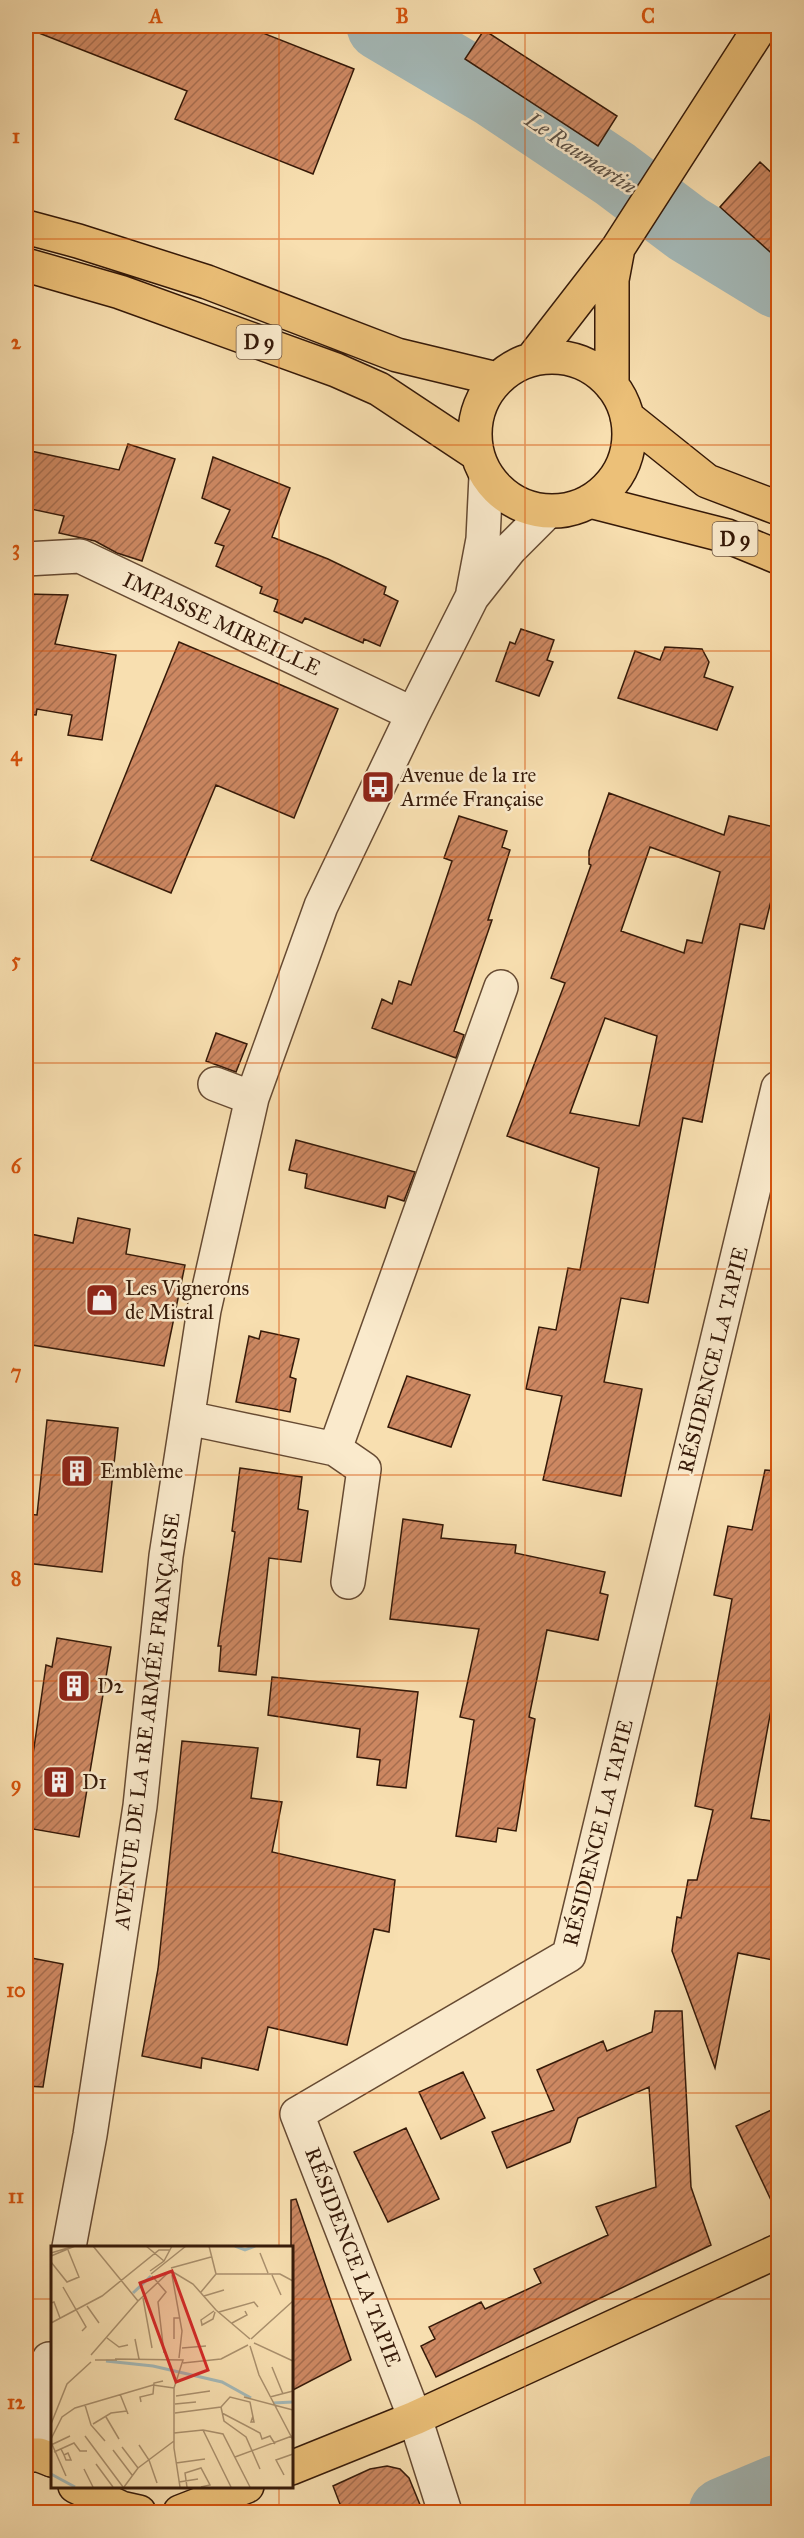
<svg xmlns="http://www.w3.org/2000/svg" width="804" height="2538" font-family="'IM FELL Great Primer',serif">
  <defs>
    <pattern id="building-hatch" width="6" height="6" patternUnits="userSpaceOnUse" patternTransform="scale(1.5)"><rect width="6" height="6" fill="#cd8862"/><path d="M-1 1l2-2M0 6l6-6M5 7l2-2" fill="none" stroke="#a76e4f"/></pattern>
  </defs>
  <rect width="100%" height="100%" fill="#f8dfb0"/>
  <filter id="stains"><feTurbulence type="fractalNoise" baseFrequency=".00333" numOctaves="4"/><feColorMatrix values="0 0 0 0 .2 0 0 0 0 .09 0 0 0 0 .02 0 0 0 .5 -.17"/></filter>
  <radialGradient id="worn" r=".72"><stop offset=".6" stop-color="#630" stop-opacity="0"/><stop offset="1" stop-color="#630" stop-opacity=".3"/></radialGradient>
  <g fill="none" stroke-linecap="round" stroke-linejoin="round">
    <path stroke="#a4b9b8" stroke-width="69" d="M381 26 494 93 615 174 688 229 778 284
      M723 2512 778 2489"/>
  </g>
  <path fill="url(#building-hatch)" stroke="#351908" stroke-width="1.5" fill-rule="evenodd" d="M26 26H245L354 69 313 174 175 119 187 91 26 28Z
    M484 30 617 116 598 146 465 59Z
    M760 162 778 179V259L720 207Z
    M128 444 175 459 142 561 117 553 95 541 59 533 64 516 26 508V450L119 470Z
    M213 457 290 488 272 537 328 559 386 587 384 594 398 601 380 646 364 639 363 643 305 618 302 623 274 611 278 600 260 593 262 587 216 566 224 546 215 543 230 510 202 498Z
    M26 594 68 595 55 644 116 655 102 740 68 735 72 715 37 709 36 715 26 714Z
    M521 629 554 640 547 660 553 662 539 696 496 681 510 642 515 644Z
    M179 642 338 709 294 818 216 785 171 893 91 860Z
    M665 647 702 649 709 662 704 677 733 687 717 730 618 698 635 651 660 660Z
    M609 793 724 835 729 816 778 828V873L764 929 740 924 702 1122 683 1118 648 1303 621 1298 604 1382 642 1389 621 1496 543 1480 562 1396 526 1389 539 1327 556 1330 568 1268 580 1270 599 1168 507 1136 565 983 551 978 591 865 589 864V851ZM650 847 720 872 702 943 687 940 684 953 621 931ZM605 1018 657 1036 639 1126 570 1113Z
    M459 816 507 831 502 847 510 850 488 920H492L454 1031 464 1035 456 1058 372 1028 382 999 392 1004 399 981 411 985 452 861 444 858Z
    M216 1033 247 1044 236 1072 206 1061Z
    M296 1140 415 1172 404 1201 388 1196 385 1208 305 1188 307 1174 289 1170Z
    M78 1218 130 1229 126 1254 185 1265 164 1366 26 1344V1233L73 1243Z
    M261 1331 299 1339 290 1377 296 1379 290 1412 236 1402 249 1336 259 1339Z
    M407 1376 470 1395 451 1447 388 1427Z
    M47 1420 118 1428 102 1572 26 1563V1514L37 1515Z
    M240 1468 302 1477 298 1509 308 1511 301 1562 269 1558 256 1675 219 1671 221 1646H218L235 1532 232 1531Z
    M765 1470 778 1471V1672L751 1818 778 1822V1961L738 1953 715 2068 672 1951 677 1917 681 1918 688 1880H697L713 1810 695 1806 732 1599 714 1595 728 1526 752 1530Z
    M403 1519 443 1525 441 1538 516 1545 515 1553 605 1572 600 1593 608 1595 598 1640 547 1630 529 1717 535 1719 516 1831 498 1828 496 1842 456 1836 474 1720 460 1717 479 1629 390 1619Z
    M57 1638 111 1647 79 1837 27 1828 31 1803 26 1802 42 1693 46 1665 52 1667Z
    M272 1677 418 1692 406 1788 377 1785 380 1760 357 1757 360 1729 268 1715Z
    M182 1741 258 1748 251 1798 282 1802 272 1852 395 1880 389 1932 374 1929 347 2045 268 2027 258 2070 202 2058 201 2068 142 2056 158 1969Z
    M26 1957 63 1964 43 2087 26 2086Z
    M655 2011H682L691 2187 711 2245 436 2377 421 2346 435 2339 429 2327 481 2302 485 2309 541 2283 534 2269 608 2235 596 2207 656 2187 649 2087 578 2118 570 2142 507 2168 492 2132 554 2110 537 2070 603 2041 607 2051 652 2032Z
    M463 2072 485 2118 441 2139 419 2092Z
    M778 2107V2215L736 2126Z
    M406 2128 439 2199 388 2222 354 2152Z
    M296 2199 351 2360 291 2391V2200Z
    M387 2466 400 2469 409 2478 423 2512H343L333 2486 370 2469Z"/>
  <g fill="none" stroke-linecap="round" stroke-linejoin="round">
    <g stroke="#664a32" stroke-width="36">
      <path id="minor" d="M26 559 80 556 413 714
        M473 592 483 539 486 476
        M215 1084 252 1098
        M188 1418 335 1449 501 987
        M335 1449 364 1469 348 1582
        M69 2247 90 2135 140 1806 166 1556 204 1310 252 1098 321 906 413 714 472 597 510 549 547 512
        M49 2359 47 2417 52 2460
        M445 2512 415 2418 297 2114 569 1955 778 1088"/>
    </g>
    <g stroke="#351908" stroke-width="36">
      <path id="major" d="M26 227 78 241 207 282 397 355 497 379
        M26 265 120 292 336 370 379 389 477 454
        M475 434a77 77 0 1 1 154 0a77 77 0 1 1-154 0Z
        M532 359 618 248 761 26
        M612 386V280L618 248
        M627 417 707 481 778 508
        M590 501 727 536 778 557
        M26 2455H39L52 2460
        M291 2468 415 2418 778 2251
        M75 2486 121 2508 139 2512
        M180 2512 247 2486"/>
    </g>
    <use href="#minor" stroke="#faeacc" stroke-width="33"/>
    <use href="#major" stroke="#ecc078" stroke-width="33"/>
    <g stroke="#351908" stroke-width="7">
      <path id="rail" d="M775 26 778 28"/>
    </g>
    <use href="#rail" stroke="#faeacc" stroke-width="4.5" stroke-dasharray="14" stroke-linecap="butt"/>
  </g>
  <path fill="none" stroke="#d6530c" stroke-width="1.5" stroke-opacity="0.55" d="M279 26V2247M525 26V2512M26 239H778M26 445H778M26 651H778M26 857H778M26 1063H778M26 1269H778M26 1475H778M26 1681H778M26 1887H778M26 2093H778M26 2299H52M291 2299H778M279 2486V2512"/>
  <defs>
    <g id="bus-square" transform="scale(1.725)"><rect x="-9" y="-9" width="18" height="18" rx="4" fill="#8f2418" stroke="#faeacc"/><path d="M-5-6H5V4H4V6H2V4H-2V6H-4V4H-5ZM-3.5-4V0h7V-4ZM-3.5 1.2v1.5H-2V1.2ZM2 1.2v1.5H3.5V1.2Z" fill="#fff"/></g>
    <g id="shop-square" transform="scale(1.725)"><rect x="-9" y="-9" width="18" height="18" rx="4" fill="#8f2418" stroke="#faeacc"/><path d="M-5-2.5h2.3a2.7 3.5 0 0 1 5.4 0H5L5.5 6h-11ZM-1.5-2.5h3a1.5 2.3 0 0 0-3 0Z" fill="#fff"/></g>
    <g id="building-square" transform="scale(1.725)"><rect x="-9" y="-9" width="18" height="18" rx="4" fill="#8f2418" stroke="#faeacc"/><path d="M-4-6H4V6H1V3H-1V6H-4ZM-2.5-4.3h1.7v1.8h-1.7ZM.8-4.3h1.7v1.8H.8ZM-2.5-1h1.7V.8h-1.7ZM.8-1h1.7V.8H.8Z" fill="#fff"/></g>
  </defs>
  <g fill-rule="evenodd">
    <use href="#bus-square" x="378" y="787"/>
    <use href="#shop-square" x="102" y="1300"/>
    <use href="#building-square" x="77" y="1471"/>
    <use href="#building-square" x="74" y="1686"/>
    <use href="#building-square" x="59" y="1782"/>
  </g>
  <g text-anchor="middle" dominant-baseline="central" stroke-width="5" stroke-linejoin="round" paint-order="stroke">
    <g fill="#faeacc" stroke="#705843" stroke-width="1.5">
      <rect x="236.5" y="325" width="45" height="34" rx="4.5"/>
      <rect x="712.5" y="522" width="45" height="34" rx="4.5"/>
    </g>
    <g font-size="20" font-weight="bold" fill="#351908">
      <text x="259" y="342">D 9</text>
      <text x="735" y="539">D 9</text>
    </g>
    <g font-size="21" fill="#351908" stroke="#faeacc">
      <text transform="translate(222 624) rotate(25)">IMPASSE MIREILLE</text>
      <text transform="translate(713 1360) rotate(-76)">RÉSIDENCE LA TAPIE</text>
      <text transform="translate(147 1721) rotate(-83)">AVENUE DE LA 1RE ARMÉE FRANÇAISE</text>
      <text transform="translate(598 1833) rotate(-76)">RÉSIDENCE LA TAPIE</text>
      <text transform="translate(353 2257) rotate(69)">RÉSIDENCE LA TAPIE</text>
    </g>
    <g font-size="21" fill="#351908" stroke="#faeacc" text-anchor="start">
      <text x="401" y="775">Avenue de la 1re<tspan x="401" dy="24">Armée Française</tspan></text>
      <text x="125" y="1288">Les Vignerons<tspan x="125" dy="24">de Mistral</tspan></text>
      <text x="100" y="1471">Emblème</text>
      <text x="97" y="1686">D2</text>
      <text x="82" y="1782">D1</text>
    </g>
    <g font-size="22" font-style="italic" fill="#5c5146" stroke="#faeacc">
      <text transform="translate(581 153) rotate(34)">Le Raumartin</text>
    </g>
  </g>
  <g transform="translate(51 2246)">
    <rect width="242" height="242" fill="#f8dfb0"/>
    <path fill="none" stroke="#a4b9b8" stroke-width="3" d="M184 0 194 4 204 0M82 47 100 30M55 115 102 120 171 136 200 152M222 157 242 156M0 228 24 241"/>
    <path fill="none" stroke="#aa906d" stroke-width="1.5" d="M42 0 87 55M95 0 113 15M158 0 165 28M0 7 20 1M209 7 217 27M0 10 24 0M0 16 16 36 28 31 17 4M120 22 160 11M99 25 113 15 121 0M122 26 142 38 165 64 199 93M100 28 135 0M165 28H229L242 35M121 29 131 85 128 112M221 29 230 49M101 30 115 46 107 56 113 107M12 41 35 81 31 85M150 46 165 28M153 50 173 44M92 52 101 102M0 57 3 56 9 72M36 60 48 77M163 65 150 74 151 79 162 73 164 66M168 66 203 56 207 61M0 77 51 50 108 4H119M181 77 196 69 194 65M56 92 68 101 77 99M84 93 88 113M123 93V72H129M200 93 242 55M203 97 242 115M199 100 208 129 242 194M131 102 155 100M40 109 87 55 118 26M64 113 132 114 123 142V202L129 241M44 114H66M132 117 170 113 197 99M221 121 232 148M69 148 77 168M125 150 159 145M193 151 242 164M219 151 242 145M90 156 89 151 102 148 103 137 112 135M124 158 145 156M34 159 40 179 54 195M170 161 173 175 195 191 209 223M124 167 170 161 179 151 199 156 203 176H200L202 170M171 167 209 187 211 193 219 190 224 198M55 171 68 193M0 178 16 138 40 116M42 178 60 167 76 165M152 184 180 241M123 187 152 184 172 188 199 241M34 190 72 241M0 193 11 171 24 162 102 139 123 142M0 196 15 230M0 199 19 190M88 199 98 214 106 237M71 201 87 222M10 203 13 209 15 214H20L17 207 13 209M62 204 81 229M3 206 23 197 29 205H36M184 211 241 190M125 217 154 213M45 218 62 241M33 223 42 241M233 229 225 214 242 208M128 236 147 233M73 241 87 222 123 195M136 241 134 227 150 222 159 239 150 241"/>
    <path fill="#d62828" fill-opacity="0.15" stroke="#d62828" stroke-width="3" d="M121 25 157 124 125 136 89 37Z"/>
    <rect width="242" height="242" fill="none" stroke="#351908" stroke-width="3"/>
  </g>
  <rect width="804" height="2538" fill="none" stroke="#f8dfb0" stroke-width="66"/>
  <rect x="33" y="33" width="738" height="2472" fill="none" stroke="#d6530c" stroke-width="2"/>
  <g font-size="20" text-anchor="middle" font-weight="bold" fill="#d6530c">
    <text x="156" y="23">A</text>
    <text x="402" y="23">B</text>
    <text x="648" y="23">C</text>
    <text x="16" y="143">1</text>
    <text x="16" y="349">2</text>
    <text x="16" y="555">3</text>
    <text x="16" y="761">4</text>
    <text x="16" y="967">5</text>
    <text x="16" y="1173">6</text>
    <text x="16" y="1379">7</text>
    <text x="16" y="1585">8</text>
    <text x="16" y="1791">9</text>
    <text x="16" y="1997">10</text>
    <text x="16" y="2203">11</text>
    <text x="16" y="2409">12</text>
  </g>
  <rect width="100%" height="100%" filter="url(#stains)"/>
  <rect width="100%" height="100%" fill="url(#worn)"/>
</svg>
